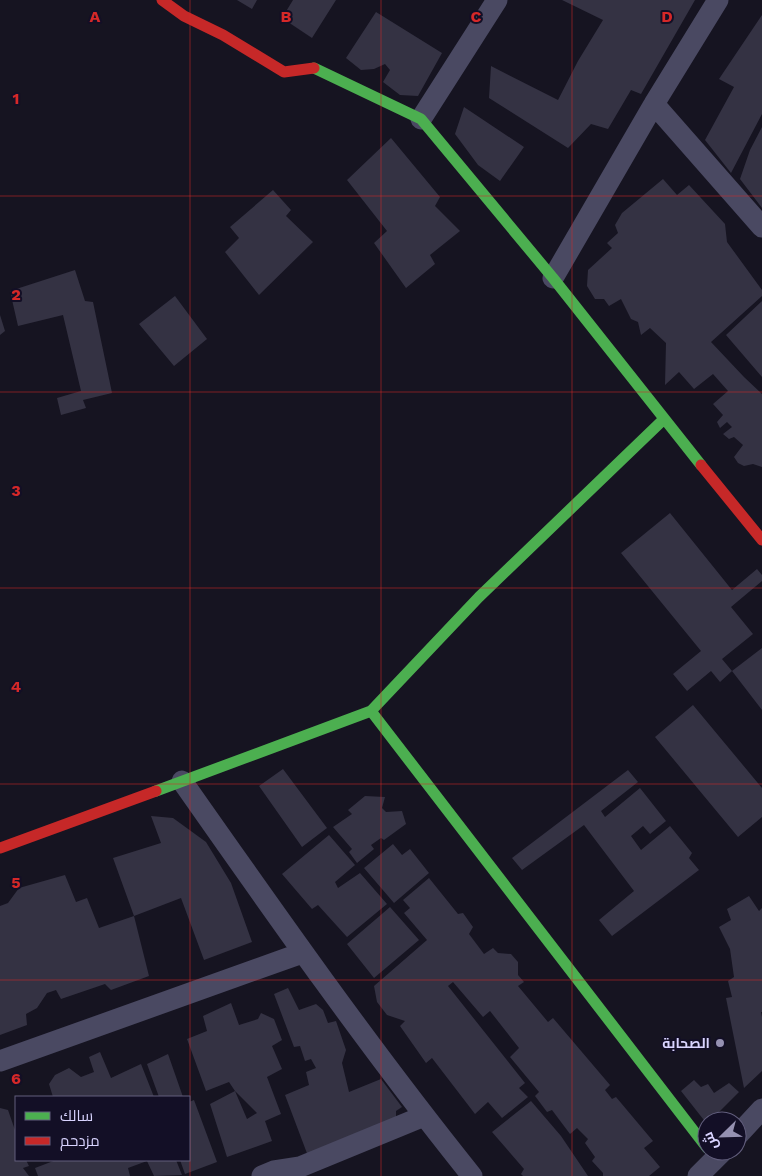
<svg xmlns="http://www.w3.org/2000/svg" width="762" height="1176" font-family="'Work Sans',Cairo,sans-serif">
  <rect width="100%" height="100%" fill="#161421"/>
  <path fill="#343243" d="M237 0H257L252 9Z
    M293 0H336L312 38 282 18Z
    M562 0H695L641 94 631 90 608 129 591 124 568 148 489 98 491 66 558 100 578 61 603 20Z
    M376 12 442 53 418 96 400 95 383 82 390 70 385 64 374 69 361 70 346 58Z
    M762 15V114L731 173 705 140 734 87 719 79Z
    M464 107 524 147 500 181 478 165 455 134Z
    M762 127V208L740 179 750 150Z
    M391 138 440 197 435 206 460 231 430 255 435 264 406 288 374 243 387 231 347 180Z
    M663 179 677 195 689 185 725 224 727 242 762 290V296L711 342 744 377 762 394V467L753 464 744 466 738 463 734 457 743 445 734 437 729 439 723 434 732 427 727 422 720 428 717 422 723 415 713 404 728 391 713 374 694 389 679 372 665 385 666 343 650 328 641 335 638 322 631 319 621 299 609 306 604 299H595L587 286 588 270 612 248 607 243 618 233 615 225 622 213Z
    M273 190 291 210 286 216 313 242 259 295 225 252 239 238 230 227Z
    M75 270 85 301 93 302 112 393 83 400 86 408 61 415 57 398 81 391 63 315 18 326 10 291Z
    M175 296 207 339 174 366 139 324Z
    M762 301V377L726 335Z
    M0 315 5 331 0 335Z
    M670 513 732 590 757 569 762 575V581L731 607 753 634 722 659 732 671 762 648V710L732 671 720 682 711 671 687 691 673 674 701 651 621 553Z
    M693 705 762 788V817L738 837 655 737Z
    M283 769 327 828 302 847 259 786Z
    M628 770 638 782 601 811 605 817 640 788 666 821 650 834 643 826 631 836 641 850 670 826 692 853 689 858 699 870 612 936 599 920 634 891 584 825 522 870 512 858Z
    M365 796 385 797 382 808 386 812 402 811 406 824 384 840 381 838 371 845 374 849 357 863 349 852 352 849 333 827 352 814 348 810Z
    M151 816 173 818 206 842 231 883 252 942 204 960 181 898 134 916 149 976 111 990 105 984 61 999 56 990 47 993 37 1008 26 1014 27 1025 0 1035V906L8 903 19 888 65 875 76 902 87 898 99 928 134 916 113 858 161 843Z
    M329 835 355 865 335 882 338 888 360 873 387 904 347 937 318 905 312 909 282 874Z
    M393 844 402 855 410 849 429 873 394 903 364 868Z
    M429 878 458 914 463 913 473 927 469 934 484 954 493 948 498 953 511 954 518 962V975L524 982 518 986 548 1022 553 1018 610 1085 605 1090 612 1099 616 1097 653 1141 644 1148 660 1167 649 1176H603V1173L592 1161 595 1157 585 1143 588 1139 577 1128 570 1134 552 1110 547 1112 535 1096 539 1092 510 1057 519 1048 490 1011 483 1017 453 982 448 986 525 1083 519 1088 528 1097 502 1118 488 1102 475 1114 432 1058 426 1063 400 1026 405 1021 387 1015 377 1002 374 986 427 940 404 913 410 908 403 900Z
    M749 896 759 911 762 908V1012H761L762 1017V1071L744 1088 726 998 732 997 728 981 734 977 730 949 719 927 731 920 727 909Z
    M390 907 419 940 374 978 347 944Z
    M288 988 299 1010 316 1004 323 1010 328 1023 336 1021 346 1050 342 1063 349 1092 381 1079 402 1107 396 1111V1119L308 1156 285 1095 309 1085 306 1072 316 1068 311 1059 305 1061 300 1046 294 1047 274 994Z
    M231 1003 239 1025 258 1019 261 1013 274 1019 282 1040 272 1046 282 1069 267 1077 281 1114 265 1121 272 1141 227 1157 210 1104 235 1091 247 1119 257 1113 235 1091 229 1082 206 1091 187 1039 207 1031 203 1016Z
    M100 1052 111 1078 141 1064 154 1097H53L49 1084 55 1075 69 1068 81 1077 94 1072 89 1057Z
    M168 1054 183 1097H159L147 1064Z
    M694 1080 701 1087 708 1084 714 1093 729 1083 739 1092 710 1121H707V1124L681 1091Z
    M194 1100 217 1162 185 1174 180 1160H189V1102Z
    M531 1101 561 1136 588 1176H523L521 1174 524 1169 492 1132Z
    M0 1108 8 1110 16 1133V1160H26L29 1166 23 1168 29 1176H0Z
    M56 1160H176L182 1175 154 1176 147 1161 128 1168 130 1176H38L35 1168Z"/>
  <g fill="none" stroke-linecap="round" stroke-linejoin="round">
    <path stroke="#4a4962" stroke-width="21" d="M654 104 762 227
      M421 119 497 0
      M553 278 654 104 718 0
      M182 781C276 915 370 1049 472 1176
      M0 1061 302 953
      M737 1136 762 1109
      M262 1176 274 1171 300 1167 424 1116
      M698 1176 723 1151"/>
    <path stroke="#4caf50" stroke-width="11" d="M314 68 421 119 553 278 701 465
      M371 711 707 1148
      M156 791 371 711 479 597 664 419"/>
    <path stroke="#c62828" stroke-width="11" d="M162 0 184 16 223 35 284 72 314 68
      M701 465 762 540
      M0 848 156 791"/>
  </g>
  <path fill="none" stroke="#d62828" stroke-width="1" stroke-opacity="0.55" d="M190 0V1176M381 0V1176M572 0V1176M0 196H762M0 392H762M0 588H762M0 784H762M0 980H762"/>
  <circle fill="#9591b1" stroke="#130f26" stroke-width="2" cx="720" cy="1043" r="5"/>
  <g text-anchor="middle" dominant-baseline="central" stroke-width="4" stroke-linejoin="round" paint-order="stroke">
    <g font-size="14" font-weight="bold" fill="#d9d4ff" stroke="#130f26" text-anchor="end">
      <text x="710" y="1043">الصحابة</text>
    </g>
  </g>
  <g font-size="16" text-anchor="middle" font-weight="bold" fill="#d62828" stroke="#130f26" stroke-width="4" stroke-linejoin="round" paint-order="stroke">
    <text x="95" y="22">A</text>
    <text x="286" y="22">B</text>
    <text x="476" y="22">C</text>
    <text x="667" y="22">D</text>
    <text x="16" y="104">1</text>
    <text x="16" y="300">2</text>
    <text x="16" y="496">3</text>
    <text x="16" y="692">4</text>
    <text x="16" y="888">5</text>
    <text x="16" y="1084">6</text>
  </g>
  <rect x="15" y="1096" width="175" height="65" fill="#130f26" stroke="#625e7d"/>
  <rect x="25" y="1112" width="25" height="8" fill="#4caf50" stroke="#625e7d"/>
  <text x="60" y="1121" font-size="15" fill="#d9d4ff">سالك</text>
  <rect x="25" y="1137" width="25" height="8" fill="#c62828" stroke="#625e7d"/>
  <text x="60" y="1146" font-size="15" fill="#d9d4ff">مزدحم</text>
  <g transform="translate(722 1136) rotate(247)"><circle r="24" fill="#130f26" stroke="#625e7d"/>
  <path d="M0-4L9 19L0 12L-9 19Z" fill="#9591b1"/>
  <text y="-8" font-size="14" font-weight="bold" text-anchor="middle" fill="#d9d4ff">ش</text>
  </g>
</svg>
